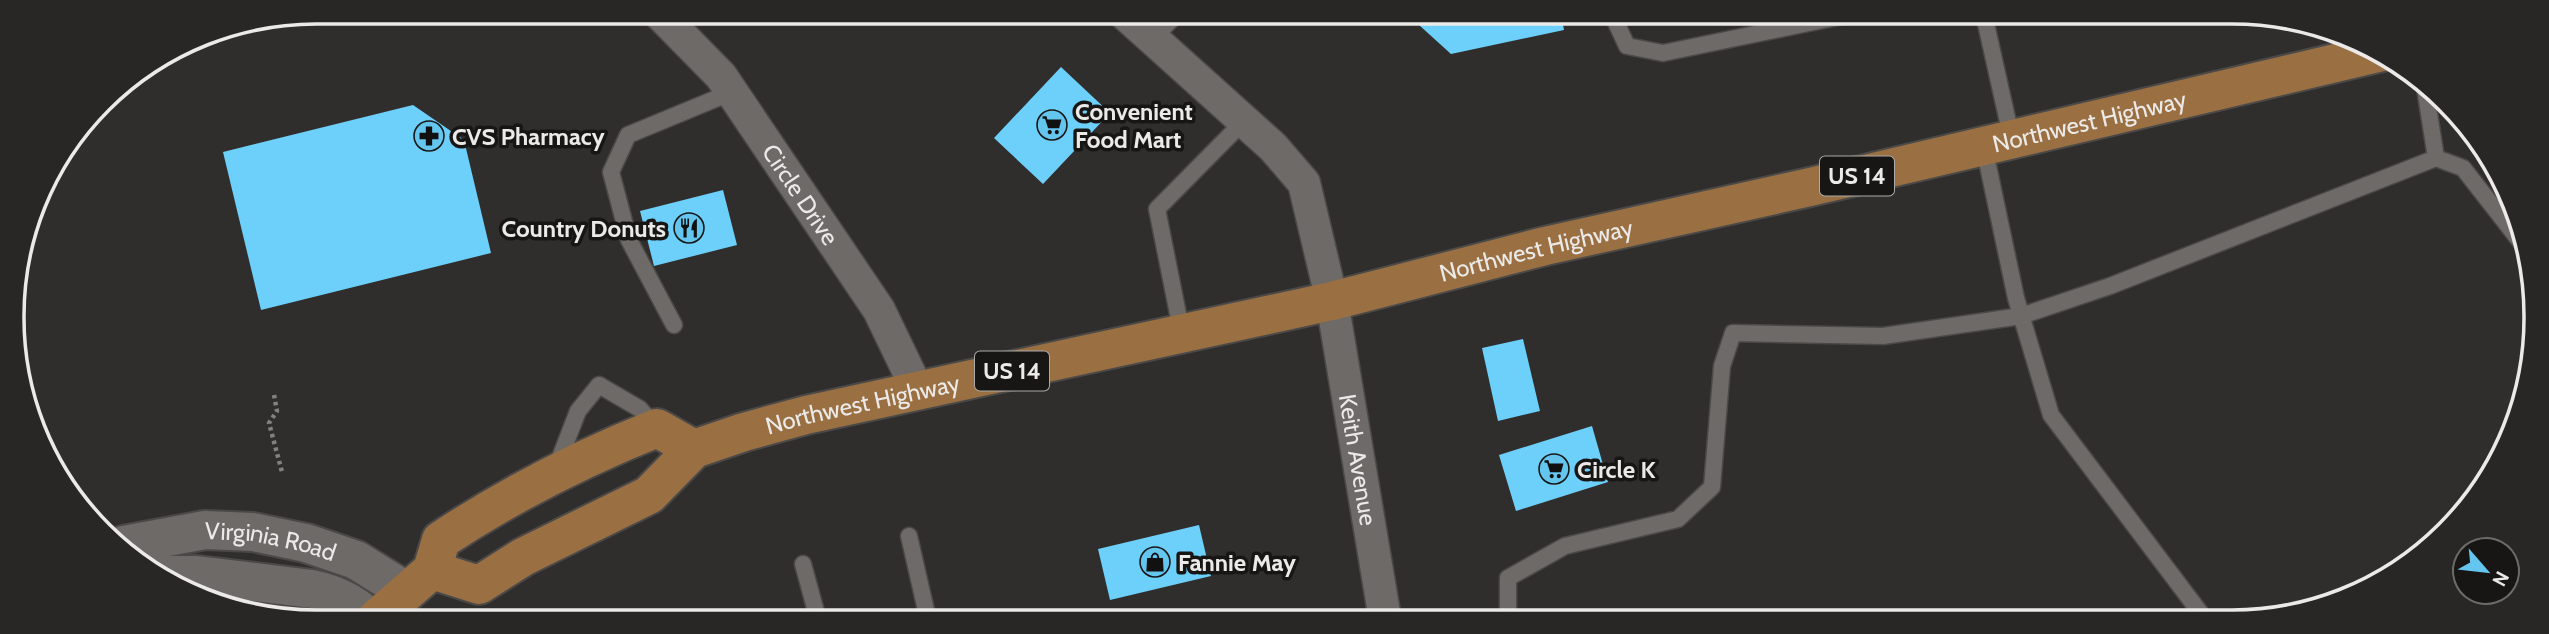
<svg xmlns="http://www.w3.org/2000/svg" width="2549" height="634" font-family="Cabin,sans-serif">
  <rect width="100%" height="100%" fill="#302e2c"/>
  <path fill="#6dd0fa" d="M1417 14H1561L1564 30 1451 54 1419 25Z
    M1061 67 1110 113 1043 184 994 138Z
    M413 105 464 140 491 253 261 310 223 152Z
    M723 190 737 245 654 266 640 211Z
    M1523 339 1540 411 1498 421 1482 348Z
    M1592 426 1608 482 1516 511 1499 455Z
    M1199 525 1211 576 1110 600 1098 549Z"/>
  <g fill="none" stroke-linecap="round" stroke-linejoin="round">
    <g stroke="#4b4947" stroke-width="19">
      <path id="service" d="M1612 14 1627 46 1663 53 1852 14
        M1984 15 2012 140
        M1152 39 1178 13
        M2425 88 2436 158 2463 168 2527 250
        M1984 147 2016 298 2051 415 2205 619
        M674 325 629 240 611 172 628 135 732 92
        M1182 334 1157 209 1244 121
        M556 468 578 411 599 385 640 409 656 427
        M909 536 928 619
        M803 564 818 619
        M1508 619V578L1565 546 1678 519 1712 487 1722 366 1733 333 1883 336 2021 316 2110 286 2436 158"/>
    </g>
    <g stroke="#4b4947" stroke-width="35">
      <g id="minor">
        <path id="s1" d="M659 13 721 76 879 310 918 391"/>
        <path id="s2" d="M1124 13 1273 147 1304 183 1332 301 1385 619"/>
      </g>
    </g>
    <g stroke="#4b4947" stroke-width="42">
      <g id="tertiary">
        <path id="s3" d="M124 545 205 530 253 532 306 543 356 560 406 591"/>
        <path d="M158 575H197L312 589C336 594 353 603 371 619"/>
      </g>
    </g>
    <g stroke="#4b4947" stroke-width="42">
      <g id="primary">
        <path id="s4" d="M432 570 479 585 523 557 649 495 694 449 744 432 806 415 1332 301 1545 246 1810 187 2382 52"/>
        <path d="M376 619 432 570 441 540C509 495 582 458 657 428L694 449"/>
      </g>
    </g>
    <path stroke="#83817f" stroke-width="4.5" stroke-dasharray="3.5 3.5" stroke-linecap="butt" d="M274 395 277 411 269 423 282 472"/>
    <use href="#service" stroke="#6d6a68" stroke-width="16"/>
    <use href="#minor" stroke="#6d6a68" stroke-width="32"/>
    <use href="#tertiary" stroke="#6d6a68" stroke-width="38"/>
    <use href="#primary" stroke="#9a7043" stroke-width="38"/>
  </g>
  <defs>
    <g id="supermarket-disc" transform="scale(1.575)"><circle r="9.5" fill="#64c5ee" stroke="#171615"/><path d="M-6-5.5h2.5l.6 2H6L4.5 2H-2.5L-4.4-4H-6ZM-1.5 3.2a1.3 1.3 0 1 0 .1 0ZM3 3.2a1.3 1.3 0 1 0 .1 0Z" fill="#111"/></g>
    <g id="pharmacy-disc" transform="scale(1.575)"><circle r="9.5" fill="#64c5ee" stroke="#171615"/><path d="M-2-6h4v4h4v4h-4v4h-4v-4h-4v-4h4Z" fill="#111"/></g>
    <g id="restaurant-disc" transform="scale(1.575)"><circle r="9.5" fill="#64c5ee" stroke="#171615"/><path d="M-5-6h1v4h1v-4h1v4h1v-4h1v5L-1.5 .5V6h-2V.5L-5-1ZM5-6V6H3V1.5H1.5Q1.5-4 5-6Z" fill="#111"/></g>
    <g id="shop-disc" transform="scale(1.575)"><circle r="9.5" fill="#64c5ee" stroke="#171615"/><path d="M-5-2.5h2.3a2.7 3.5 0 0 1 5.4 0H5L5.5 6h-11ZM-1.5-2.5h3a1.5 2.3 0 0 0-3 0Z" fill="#111"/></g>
  </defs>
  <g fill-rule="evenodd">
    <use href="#supermarket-disc" x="1052" y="125"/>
    <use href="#pharmacy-disc" x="429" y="136"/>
    <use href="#restaurant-disc" x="689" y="228"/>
    <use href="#supermarket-disc" x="1554" y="469"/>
    <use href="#shop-disc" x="1155" y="562"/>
  </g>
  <g text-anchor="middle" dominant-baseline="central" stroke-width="7" stroke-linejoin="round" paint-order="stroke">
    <g fill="#171615" stroke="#acaaa9" stroke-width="2">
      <rect x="1820" y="156.5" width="74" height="39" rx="5"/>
      <rect x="975" y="351.5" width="74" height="39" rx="5"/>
    </g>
    <g font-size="23" font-weight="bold" fill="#eceae9">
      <text x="1857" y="176">US 14</text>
      <text x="1012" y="371">US 14</text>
    </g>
    <g font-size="24" font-weight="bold" fill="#eceae9" stroke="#171615" text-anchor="start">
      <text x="1075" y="111">Convenient<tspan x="1075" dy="28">Food Mart</tspan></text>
      <text x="452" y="136">CVS Pharmacy</text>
      <text x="666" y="228" text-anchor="end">Country Donuts</text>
      <text x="1577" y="469">Circle K</text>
      <text x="1178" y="562">Fannie May</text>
    </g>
    <g font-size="24" fill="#eceae9" stroke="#171615">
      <text stroke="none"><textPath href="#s4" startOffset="1740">Northwest Highway</textPath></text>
      <text stroke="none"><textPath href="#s1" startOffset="231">Circle Drive</textPath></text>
      <text stroke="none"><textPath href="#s4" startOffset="1172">Northwest Highway</textPath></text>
      <text stroke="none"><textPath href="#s4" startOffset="481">Northwest Highway</textPath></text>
      <text stroke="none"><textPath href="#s2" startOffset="530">Keith Avenue</textPath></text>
      <text stroke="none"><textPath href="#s3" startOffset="149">Virginia Road</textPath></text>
    </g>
  </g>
  <path d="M0 0H2549V634H0ZM316 24H2232A292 292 0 0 1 2524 316V318A292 292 0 0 1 2232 610H316A292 292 0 0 1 24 318V316A292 292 0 0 1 316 24Z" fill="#282726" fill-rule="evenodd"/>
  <path fill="none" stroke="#eceae9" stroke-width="3.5" d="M316 24H2232A292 292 0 0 1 2524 316V318A292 292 0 0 1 2232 610H316A292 292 0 0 1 24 318V316A292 292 0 0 1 316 24Z"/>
  <g transform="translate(2486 571) rotate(118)"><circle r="33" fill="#171615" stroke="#6c6b6a" stroke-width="2"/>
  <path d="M0-5L12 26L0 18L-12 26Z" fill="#64c5ee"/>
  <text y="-10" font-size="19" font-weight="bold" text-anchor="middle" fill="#eceae9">N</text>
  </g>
</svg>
